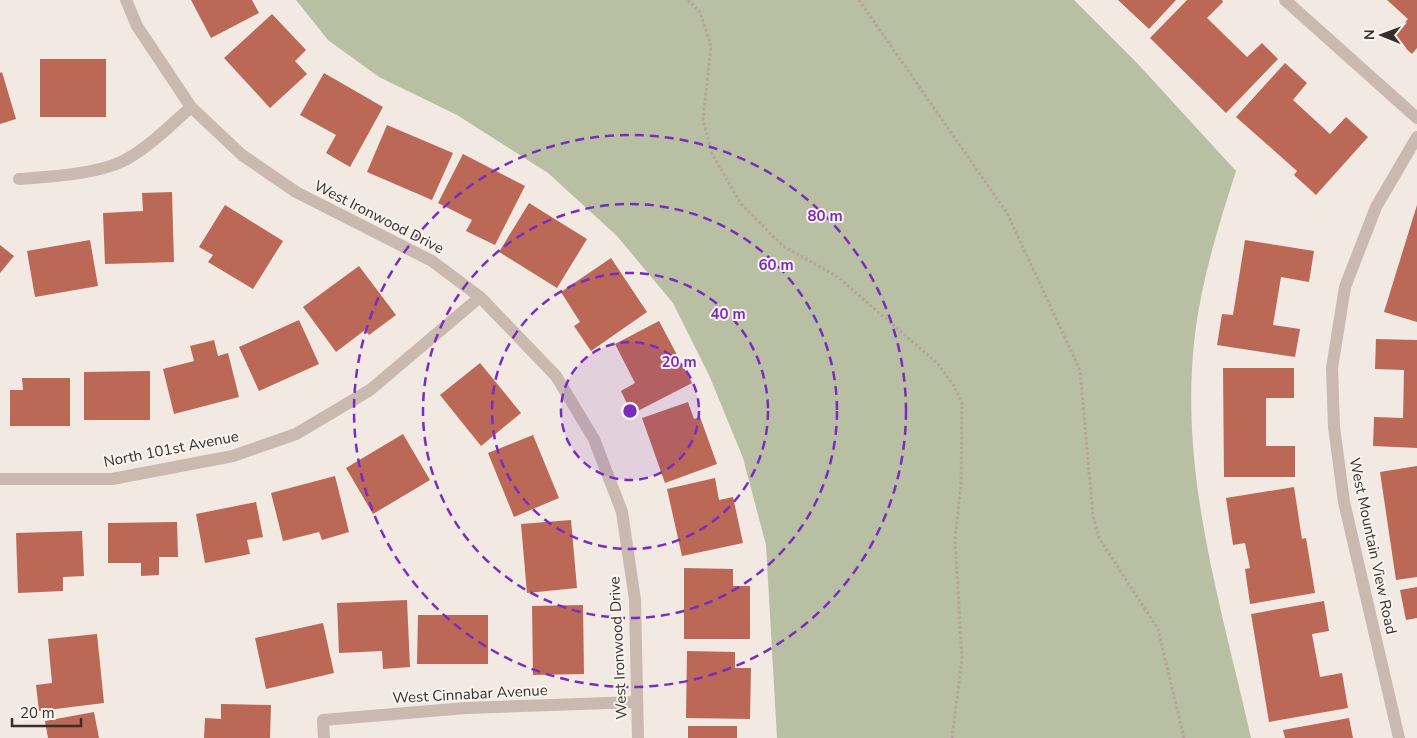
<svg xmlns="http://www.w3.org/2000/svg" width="1417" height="738" font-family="'Nunito Sans',sans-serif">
  <rect width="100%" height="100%" fill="#f1e9e2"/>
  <path fill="#b8bfa3" d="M296 0H1074L1137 63 1236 171C1218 227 1200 285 1194 343 1180 479 1222 608 1251 738H777L766 545 743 458 709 375 673 303 617 236 548 173 457 115 379 77 328 40Z"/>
  <path fill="#bb6857" d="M191 0H252L259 13 211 38Z
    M1118 0H1176L1149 29Z
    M1187 0H1222L1223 2 1207 18 1247 57 1262 43 1278 59 1226 113 1150 38Z
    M1387 0H1417V48L1412 54 1393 37 1408 19Z
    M272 14 306 50 295 61 307 74 270 108 224 58Z
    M40 59H106V117H40Z
    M1285 63 1307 83 1293 100 1330 134 1346 117 1368 137 1316 195 1294 175 1297 171 1236 117Z
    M2 72 16 119 0 124V73Z
    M324 73 383 107 350 167 326 153 336 135 300 115Z
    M387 125 453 153 432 200 367 172Z
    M463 154 525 186 495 245 466 231 472 220 438 203Z
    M172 192 174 262 105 264 103 213 143 211 142 193Z
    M529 203 587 239 557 288 499 252Z
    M225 205 283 241 253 289 208 262 213 255 199 247Z
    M1417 205V322L1384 312Z
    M90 240 98 286 35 297 27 251Z
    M1245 240 1314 251 1309 282 1281 277 1273 325 1300 329 1295 357 1217 345 1222 314 1233 315Z
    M0 245 14 256 0 273Z
    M611 258 647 312 591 351 574 326 580 322 561 292Z
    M359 266 396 315 369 335 365 330 336 352 303 307Z
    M299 320 319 364 259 391 239 347Z
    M659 321 692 383 632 414 621 391 635 383 615 344Z
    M1376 339 1417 340V448L1373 446 1374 417 1403 418 1404 370 1375 369Z
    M214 340 218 356 228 353 239 397 174 414 163 369 194 361 190 346Z
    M480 363 521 413 481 446 440 395Z
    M1223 368H1294V398H1266V446H1295V477H1224Z
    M150 371V420H84V372Z
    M22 378H70V426H10V390H23Z
    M688 402 694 419 700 417 717 464 665 483 642 418Z
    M403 434 430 480 373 514 346 468Z
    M533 435 559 498 514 517 488 453Z
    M1417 466V577L1396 580 1380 472Z
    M335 476 349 532 322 540 319 532 283 541 271 493Z
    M715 478 719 500 733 497 743 543 682 556 667 489Z
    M1294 487 1302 539 1306 538 1315 593 1250 604 1245 569 1250 568 1245 543 1233 545 1226 498Z
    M256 502 263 537 247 540 250 554 205 563 196 514Z
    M571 520 577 588 527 593 521 524Z
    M177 522 178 557H159V575L141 576V563H108V523Z
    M82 531 84 576 63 577V591L18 593 16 533Z
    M684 568 733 569V586H750V639H684Z
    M1417 587V618L1406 620 1400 590Z
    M407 600 410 667 383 669 382 651 339 653 337 603Z
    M1324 601 1329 631 1312 634 1320 677 1342 673 1348 708 1269 722 1251 614Z
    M583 605 584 674 533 675 532 606Z
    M418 615H488V664H417Z
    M323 623 334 673 266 689 255 638Z
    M97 634 104 703 39 711 36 685 52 683 48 639Z
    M687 651 735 652V668H751L750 719 686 718Z
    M221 704 271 705 270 738H204L205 718 221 719Z
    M94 712 99 738H48L45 721Z
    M1349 718 1353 738H1285L1283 730Z
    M688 726H737V738H688Z"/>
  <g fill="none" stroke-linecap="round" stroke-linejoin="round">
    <path stroke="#b5a399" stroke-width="3" stroke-dasharray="2.5 2.5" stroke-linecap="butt" d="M688 0 700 12 711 46 703 120 712 154 741 204 783 246 838 277 938 364 954 386 962 403 961 484 955 539 962 660 952 738
      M859 0 1007 213 1080 370 1093 516 1099 538 1158 629 1184 738"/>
    <path stroke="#c9b9ae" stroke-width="12" d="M126 0 137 26 191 107 242 155 296 192 432 261 480 297 556 376 594 439 622 512 635 600 638 738
      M1285 0 1417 118
      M19 179C50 177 98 174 125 160 150 146 170 126 191 107
      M0 479H112L233 456 296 434 370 390 480 297
      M324 738 323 720 466 708 637 702
      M1399 738 1344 502 1334 427 1332 368 1345 287 1376 207 1417 137"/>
  </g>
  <circle cx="630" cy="411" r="69" fill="#7b2cbf" fill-opacity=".12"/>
  <g fill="none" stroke="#7b2cbf" stroke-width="2.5" stroke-dasharray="9 6">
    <circle cx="630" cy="411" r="69"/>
    <circle cx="630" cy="411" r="138"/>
    <circle cx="630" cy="411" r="207"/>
    <circle cx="630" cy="411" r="276"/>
  </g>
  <g text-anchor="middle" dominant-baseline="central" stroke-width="4" stroke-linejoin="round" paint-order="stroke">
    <g font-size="15" fill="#382f2c" stroke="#f9f3ee">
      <text transform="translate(379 217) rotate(27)">West Ironwood Drive</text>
      <text transform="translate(171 449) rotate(-11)">North 101st Avenue</text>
      <text transform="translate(1373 546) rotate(78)">West Mountain View Road</text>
      <text transform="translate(618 648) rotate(-93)">West Ironwood Drive</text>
      <text transform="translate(470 694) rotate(-3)">West Cinnabar Avenue</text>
    </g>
  </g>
  <circle cx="630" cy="411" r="8" fill="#7b2cbf" stroke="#f9f3ee" stroke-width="2.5"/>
  <g font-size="15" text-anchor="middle" font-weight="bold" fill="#7b2cbf" stroke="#f9f3ee" stroke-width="4" stroke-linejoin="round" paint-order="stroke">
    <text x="825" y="221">80 m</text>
    <text x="776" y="270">60 m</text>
    <text x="728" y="319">40 m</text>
    <text x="679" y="367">20 m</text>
  </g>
  <g transform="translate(1382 35) rotate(271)" stroke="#f9f3ee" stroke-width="4" paint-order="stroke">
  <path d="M0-4L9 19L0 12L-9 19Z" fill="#382f2c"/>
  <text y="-8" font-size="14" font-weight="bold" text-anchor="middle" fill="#382f2c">N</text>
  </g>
  <path d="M12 718v8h69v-8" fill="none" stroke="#382f2c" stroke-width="2.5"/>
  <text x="20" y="718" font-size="15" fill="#382f2c" stroke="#f9f3ee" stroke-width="4" paint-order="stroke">20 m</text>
</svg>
